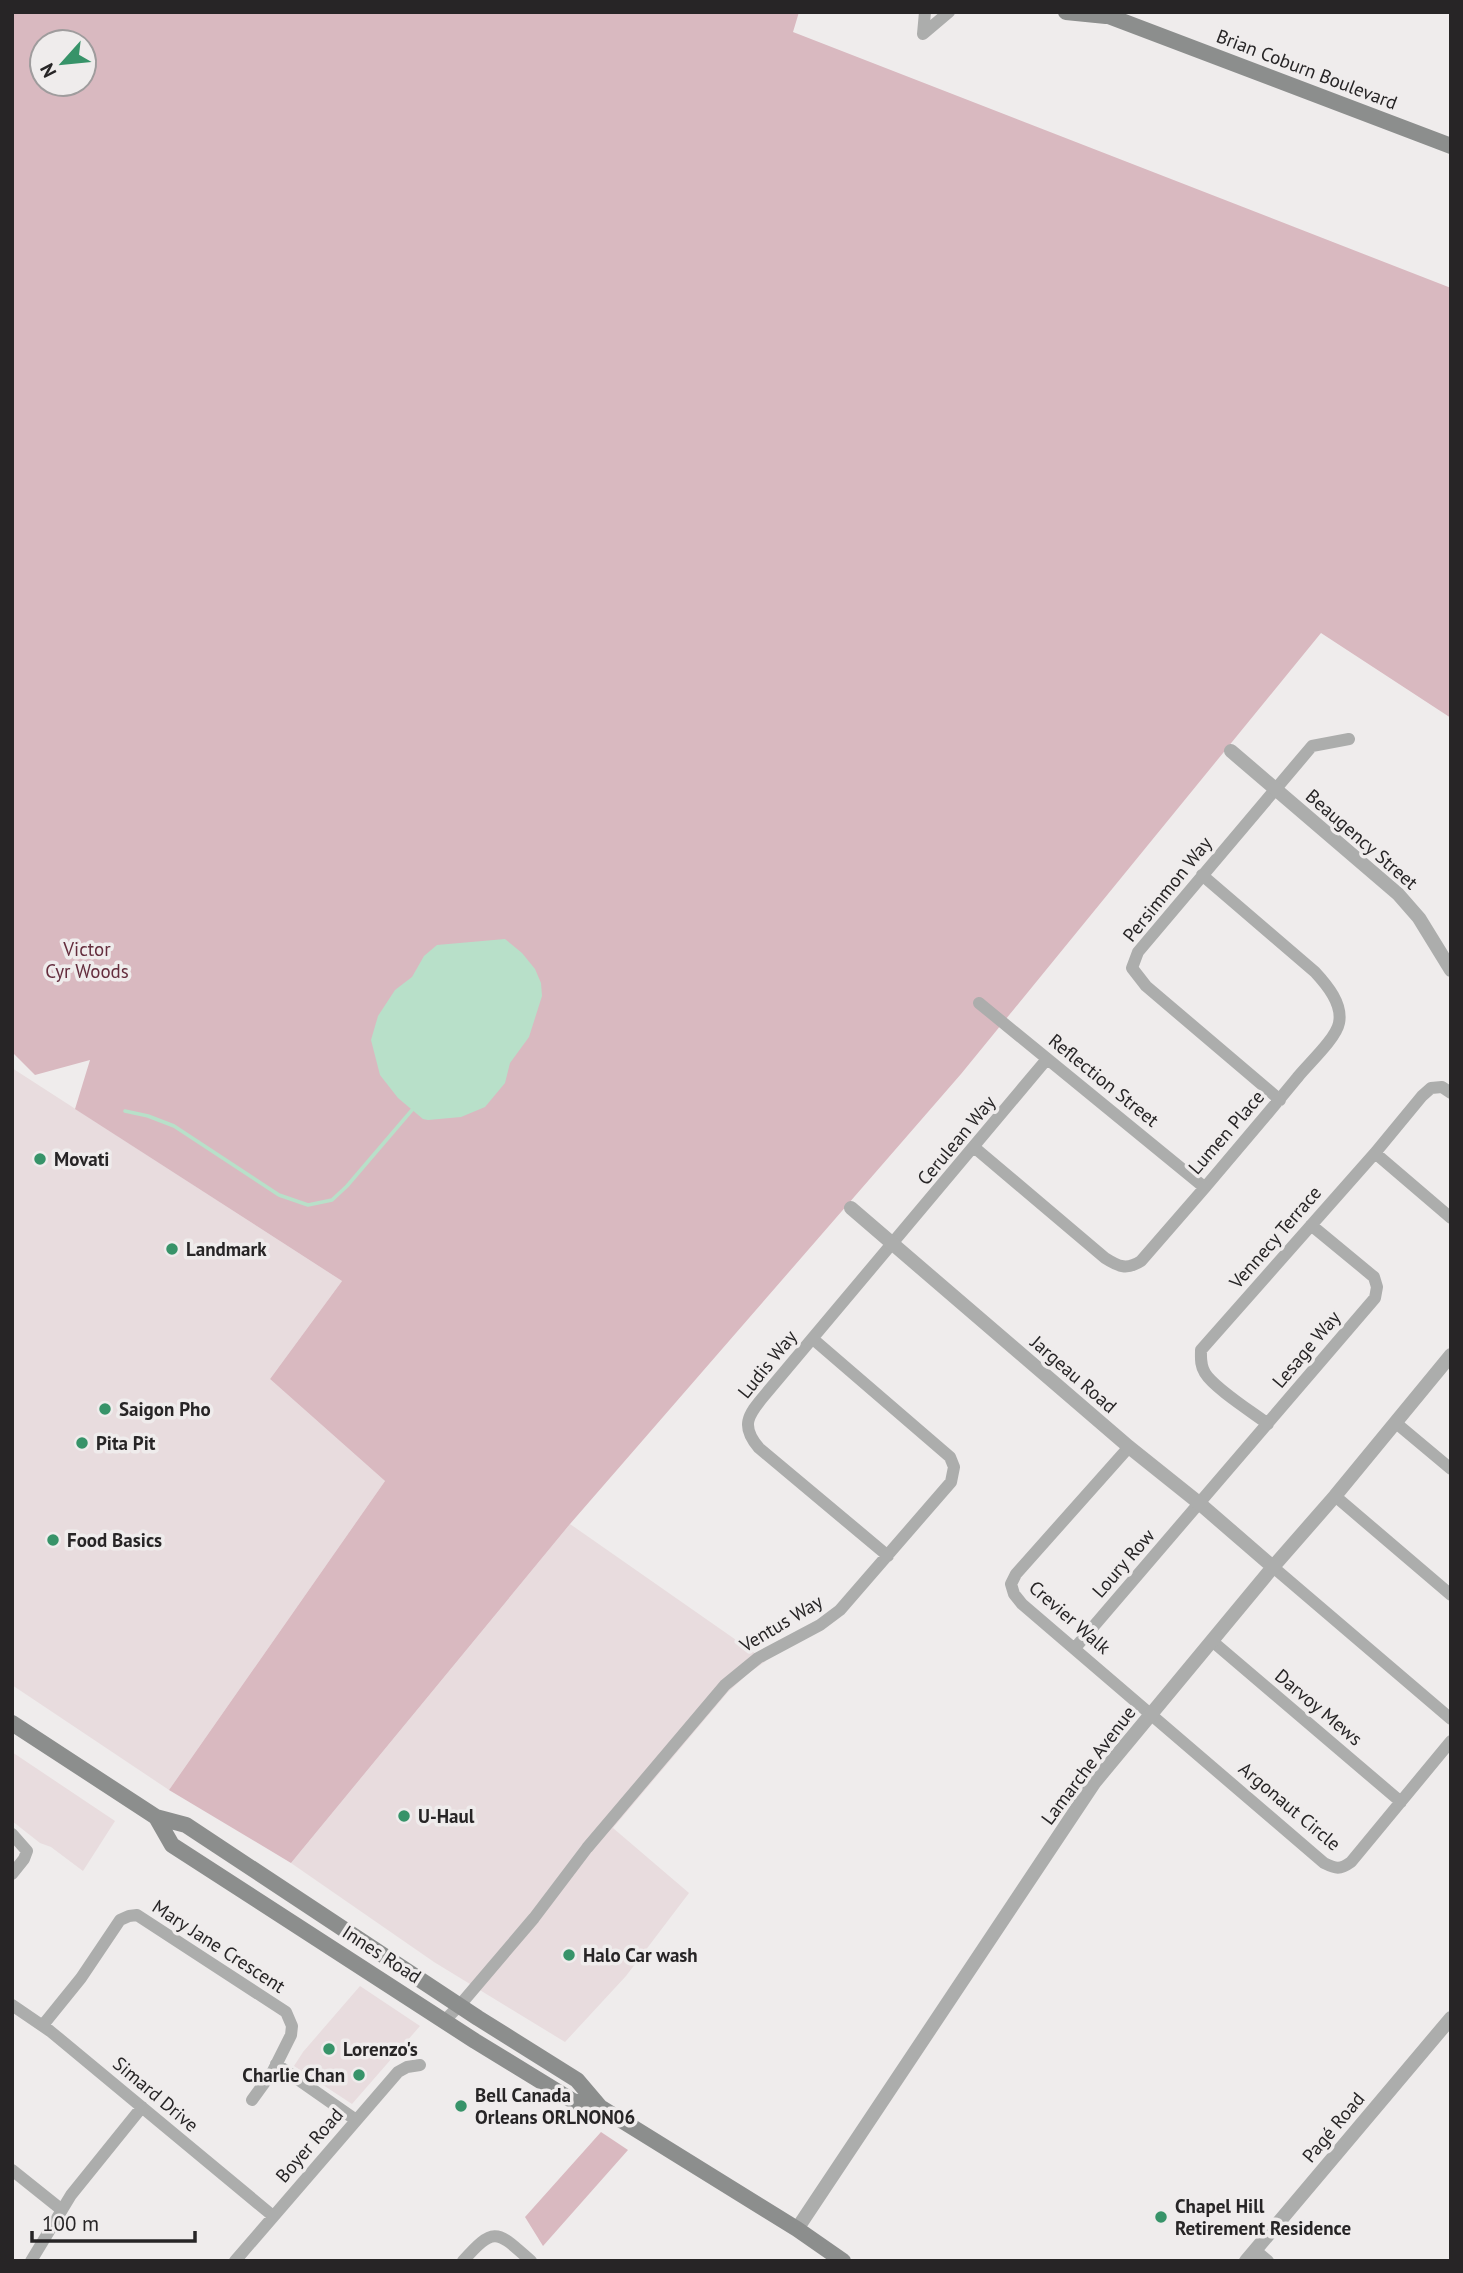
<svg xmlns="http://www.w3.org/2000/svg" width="1463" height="2273" font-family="'PT Sans',sans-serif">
  <rect width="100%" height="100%" fill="#efecec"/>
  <path fill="#e8dcde" d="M12 1068 342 1281 270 1379 385 1481 169 1790 12 1685Z
    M570 1524 766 1661 750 1672 728 1692 613 1828 689 1893 626 1976 565 2042 434 1962 291 1863Z
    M12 1752 115 1821 83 1871 51 1847 40 1843 12 1821Z
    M360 1986 420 2026 352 2104 294 2066 303 2052Z"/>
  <path fill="#d9b9c0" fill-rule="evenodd" d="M12 12H799L793 32 1451 288V718L1321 633 961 1074 570 1524 291 1863 169 1790 385 1481 270 1379 342 1281 75 1109 90 1060 35 1075 12 1052ZM42 42H84V84H42Z
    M601 2132 628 2150 543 2246 525 2217Z"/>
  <path fill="#b8e0c9" d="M505 939 522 953 535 969 541 983 542 996 529 1037 510 1063 505 1083 485 1107 461 1117 428 1120 423 1119 398 1098 380 1075 371 1040 378 1016 395 990 412 977 424 956 437 945Z"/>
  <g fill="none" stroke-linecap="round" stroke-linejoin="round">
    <path stroke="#b8e0c9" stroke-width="3.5" d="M125 1111 148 1116 174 1126 279 1195 308 1205 332 1200 347 1186 412 1110"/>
    <path stroke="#acadac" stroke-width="12" d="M923 34 949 12
      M923 34 925 12
      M979 1003 1204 1187
      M1280 1100 1146 986 1132 968 1138 952 1312 746 1349 739
      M975 1148 1105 1258C1119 1267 1127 1270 1141 1261 1194 1201 1246 1140 1297 1078 1307 1065 1336 1039 1339 1023 1343 1004 1327 985 1315 972L1202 875
      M1375 1153 1451 1218
      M1396 1423 1451 1469
      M1268 1424C1252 1412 1214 1388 1205 1373 1200 1365 1201 1358 1201 1350L1375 1153 1422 1096 1431 1088 1442 1087 1451 1093
      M1129 1447 1016 1574 1011 1584 1014 1594 1022 1604 1324 1863C1336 1869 1340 1870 1351 1862L1451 1741
      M1335 1496 1451 1595
      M888 1556 759 1448C740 1426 748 1415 764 1396L1047 1059
      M1273 1567 1451 1719
      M1212 1641 1401 1802
      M1075 1648 1375 1298 1377 1287 1374 1277 1311 1225
      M12 1834 27 1851 24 1859 12 1874
      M12 2005 50 2031 273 2216
      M444 2021 460 2005 534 1918 587 1848 725 1685 758 1658 820 1625 840 1610 951 1482 954 1467 950 1457 813 1339
      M43 2025 81 1978 120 1920 129 1916 137 1915 286 2012 292 2026 291 2035 273 2071 252 2100
      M276 2064 356 2120
      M12 2170 62 2210
      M1255 2250 1268 2261
      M31 2261 71 2195 142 2107
      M235 2261 398 2072 407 2067 420 2065
      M463 2261C495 2225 497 2231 531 2261"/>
    <path stroke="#acadac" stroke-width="14" d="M1231 751 1398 894 1419 918 1451 970
      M851 1208 1129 1447 1199 1503 1273 1567
      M797 2229 1094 1783 1273 1567 1335 1496 1451 1355
      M1246 2261 1451 2018"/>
    <path stroke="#8c8e8d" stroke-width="16" d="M1066 12 1106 16
      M1098 12 1451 146
      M12 1723 156 1817 186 1825 478 2018 577 2080 600 2107
      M156 1817 172 1845 475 2041 573 2101 600 2107 797 2229 843 2261"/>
  </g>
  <g fill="#379369" stroke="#efecec" stroke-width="2.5">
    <circle cx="40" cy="1159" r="7"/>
    <circle cx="172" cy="1249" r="7"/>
    <circle cx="105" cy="1409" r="7"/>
    <circle cx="82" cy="1443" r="7"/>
    <circle cx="53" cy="1540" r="7"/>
    <circle cx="404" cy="1816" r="7"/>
    <circle cx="569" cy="1955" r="7"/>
    <circle cx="329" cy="2049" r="7"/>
    <circle cx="359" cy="2075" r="7"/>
    <circle cx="461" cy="2106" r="7"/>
    <circle cx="1161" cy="2217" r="7"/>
  </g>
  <g text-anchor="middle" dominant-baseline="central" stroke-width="7" stroke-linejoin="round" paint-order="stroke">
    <g font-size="19" fill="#272526" stroke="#efecec">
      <text transform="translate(1307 69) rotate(21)">Brian Coburn Boulevard</text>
      <text transform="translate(1362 839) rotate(41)">Beaugency Street</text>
      <text transform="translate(1167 889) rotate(-51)">Persimmon Way</text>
      <text transform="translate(1104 1080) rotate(39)">Reflection Street</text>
      <text transform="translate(1226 1132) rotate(-49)">Lumen Place</text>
      <text transform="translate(956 1140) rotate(-50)">Cerulean Way</text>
      <text transform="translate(1275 1237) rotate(-49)">Vennecy Terrace</text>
      <text transform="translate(1306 1349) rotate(-50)">Lesage Way</text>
      <text transform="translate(767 1364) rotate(-51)">Ludis Way</text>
      <text transform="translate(1074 1374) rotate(41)">Jargeau Road</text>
      <text transform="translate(1123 1563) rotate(-49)">Loury Row</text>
      <text transform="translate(1070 1617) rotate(41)">Crevier Walk</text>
      <text transform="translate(781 1623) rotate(-31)">Ventus Way</text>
      <text transform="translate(1319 1707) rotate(40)">Darvoy Mews</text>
      <text transform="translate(1088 1765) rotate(-53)">Lamarche Avenue</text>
      <text transform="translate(1290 1806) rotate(40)">Argonaut Circle</text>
      <text transform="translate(219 1946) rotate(33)">Mary Jane Crescent</text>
      <text transform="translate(382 1954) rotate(33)">Innes Road</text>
      <text transform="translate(156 2094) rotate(40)">Simard Drive</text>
      <text transform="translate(1333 2127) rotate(-50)">Pagé Road</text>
      <text transform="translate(309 2145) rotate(-49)">Boyer Road</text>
    </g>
    <g font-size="19" fill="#642d3d" stroke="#efecec">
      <text x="87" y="949">Victor<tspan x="87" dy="22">Cyr Woods</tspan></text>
    </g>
    <g font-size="19" font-weight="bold" fill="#272526" stroke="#efecec" text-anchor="start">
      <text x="54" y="1159">Movati</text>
      <text x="186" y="1249">Landmark</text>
      <text x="119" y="1409">Saigon Pho</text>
      <text x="96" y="1443">Pita Pit</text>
      <text x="67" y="1540">Food Basics</text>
      <text x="418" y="1816">U-Haul</text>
      <text x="583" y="1955">Halo Car wash</text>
      <text x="343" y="2049">Lorenzo's</text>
      <text x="345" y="2075" text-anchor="end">Charlie Chan</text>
      <text x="475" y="2095">Bell Canada<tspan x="475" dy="22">Orleans ORLNON06</tspan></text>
      <text x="1175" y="2206">Chapel Hill<tspan x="1175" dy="22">Retirement Residence</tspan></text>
    </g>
  </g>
  <rect width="1463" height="2273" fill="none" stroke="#272526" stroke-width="28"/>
  <g transform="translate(63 63) rotate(243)"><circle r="33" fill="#efecec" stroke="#9f9c9d" stroke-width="2"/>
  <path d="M0-5L12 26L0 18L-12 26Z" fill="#379369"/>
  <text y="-10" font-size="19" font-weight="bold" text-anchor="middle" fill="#272526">N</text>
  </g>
  <path d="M32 2231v10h163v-10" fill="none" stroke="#272526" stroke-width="3.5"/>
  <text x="42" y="2231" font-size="21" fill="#272526" stroke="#efecec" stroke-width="5" paint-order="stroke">100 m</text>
</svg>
